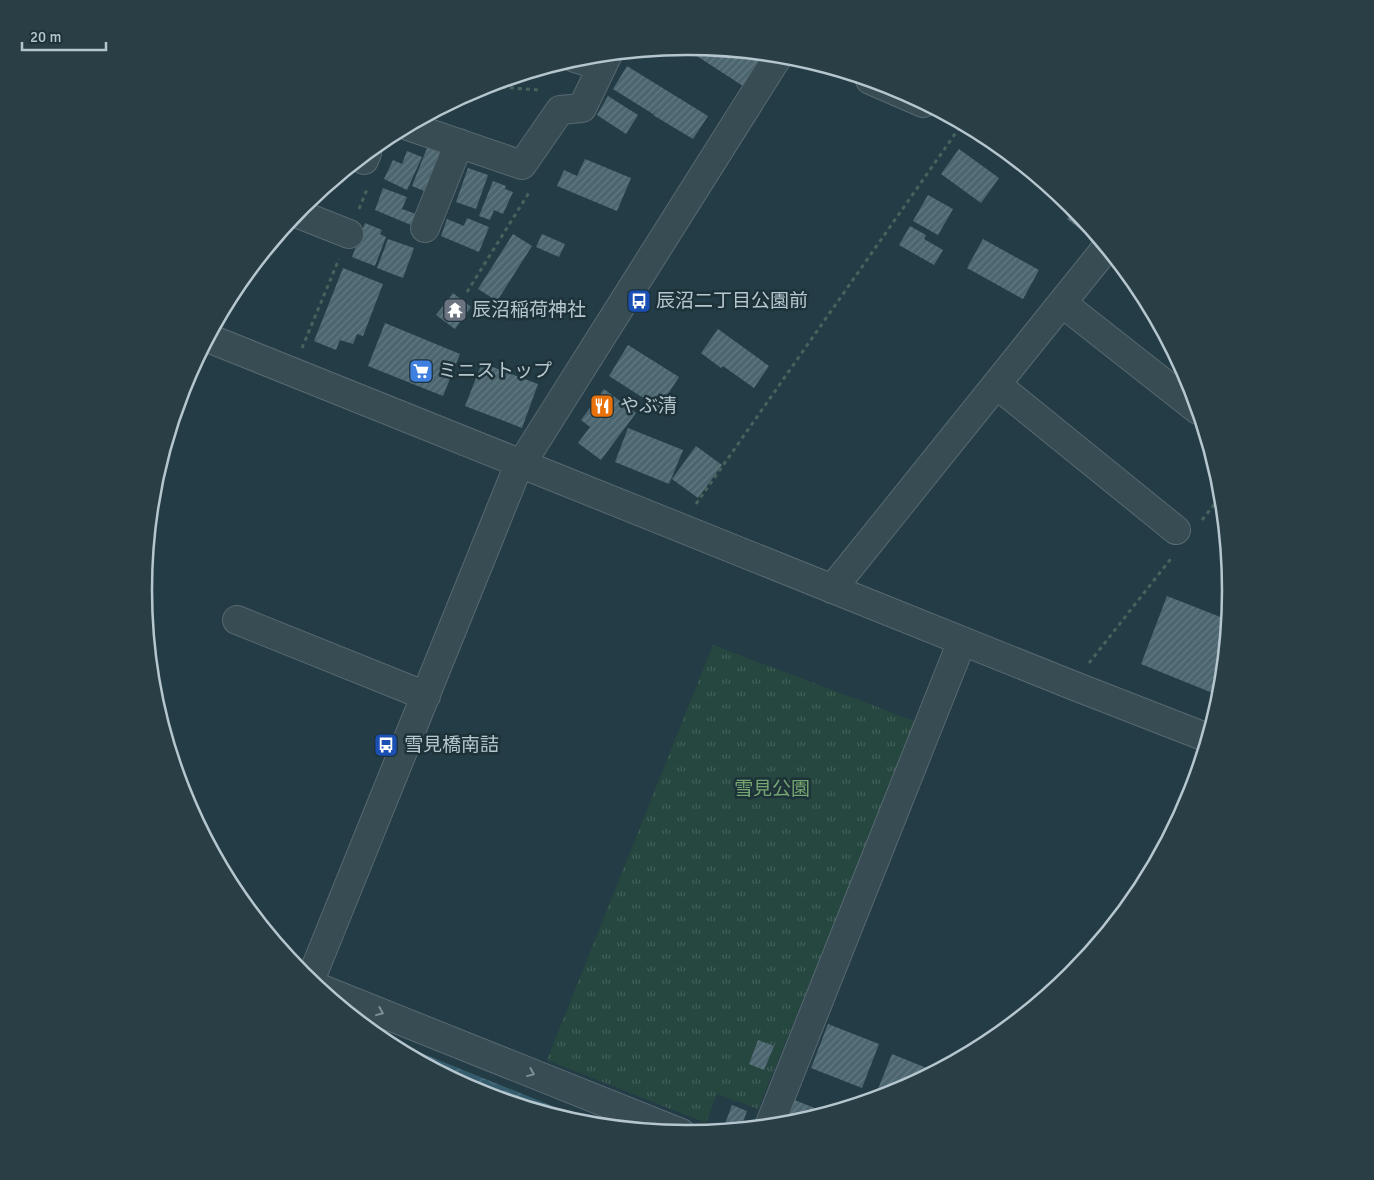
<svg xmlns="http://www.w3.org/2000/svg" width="1374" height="1180" font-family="Signika,'Noto Sans JP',sans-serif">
  <defs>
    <pattern id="park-tufts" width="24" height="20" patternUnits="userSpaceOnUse" patternTransform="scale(1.25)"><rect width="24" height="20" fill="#264640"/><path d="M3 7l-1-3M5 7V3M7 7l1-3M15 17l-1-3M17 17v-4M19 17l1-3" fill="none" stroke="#435f5a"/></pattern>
    <pattern id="water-waves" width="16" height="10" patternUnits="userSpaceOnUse" patternTransform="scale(1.25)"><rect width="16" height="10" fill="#345c6c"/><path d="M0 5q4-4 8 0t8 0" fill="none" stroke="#4f7280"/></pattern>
    <pattern id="building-hatch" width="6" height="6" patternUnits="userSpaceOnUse" patternTransform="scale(1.25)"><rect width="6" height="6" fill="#4c6670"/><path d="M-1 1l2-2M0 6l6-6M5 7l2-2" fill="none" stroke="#647a83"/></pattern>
  </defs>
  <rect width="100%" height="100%" fill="#243c45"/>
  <path fill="url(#park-tufts)" d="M713 645 917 722 758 1109 717 1094 706 1123 547 1060Z"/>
  <path fill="url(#water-waves)" d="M377 1035 599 1125 581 1123 479 1092 385 1042Z"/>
  <path fill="url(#building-hatch)" d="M687 46 763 54 743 86 683 47Z
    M627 66 708 116 693 139 653 115 658 108 653 114 613 89Z
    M608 96 638 115 626 134 597 115Z
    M427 148 444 154 429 193 412 186Z
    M959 149 999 178 981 203 941 174Z
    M407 151 422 157 407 190 384 179 393 160 402 164Z
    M585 159 631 178 617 211 557 186 564 170 577 176Z
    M468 168 488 175 476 209 456 202Z
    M493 181 506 186 505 189 513 192 503 214 494 210 490 220 479 216Z
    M383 188 407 197 402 209 416 214 411 225 375 210Z
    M928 195 953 209 938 235 913 221Z
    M1075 209 1101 242 1100 244 1067 219Z
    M467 218 489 227 479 252 441 236 447 219 464 226Z
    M365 223 382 230 380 234 386 237 375 266 352 257Z
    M910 226 926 235 924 239 943 250 934 265 899 245Z
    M513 234 532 246 497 301 478 289Z
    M542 234 565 244 559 257 536 247Z
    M388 239 414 248 403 278 377 268Z
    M983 239 1039 270 1023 299 967 268Z
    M343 268 383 284 363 336 357 334 353 344 340 340 336 350 314 341Z
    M453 293 471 307 455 329 436 315Z
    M385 323 460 354 443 396 368 366Z
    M718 329 769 366 754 388 723 366 721 368 701 353Z
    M628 345 679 377 659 408 609 376Z
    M482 363 538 384 522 428 465 406Z
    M604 389 636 413 601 460 578 443 590 427 581 420Z
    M628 428 683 450 669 484 615 462Z
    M696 446 722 465 698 498 672 479Z
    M1167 596 1228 620 1220 696 1141 664Z
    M828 1024 879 1044 862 1088 811 1068Z
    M758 1040 774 1046 764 1070 749 1064Z
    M892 1054 934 1071 895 1092 874 1099Z
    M792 1099 827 1113 793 1123 782 1124Z
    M732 1105 747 1111 741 1128 726 1130 723 1129Z"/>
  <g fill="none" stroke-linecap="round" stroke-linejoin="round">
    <g stroke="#576971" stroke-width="30">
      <path id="minor" d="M575 58 602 66
        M870 80 923 103
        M408 126 522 165 560 110 582 108 608 54
        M364 160 367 153
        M296 213 349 234
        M425 228 459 143
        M1062 303 1198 410
        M208 338 1072 685 1208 738
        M997 385 1176 530
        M832 589 1106 248
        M237 620 426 696
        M310 981 515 474 779 55
        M319 988 681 1133
        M769 1126 962 641"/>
    </g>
    <path stroke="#46635d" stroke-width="3" stroke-dasharray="4 4" stroke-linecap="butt" d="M486 86 539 90
      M359 209 368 187
      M467 292 530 191
      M302 348 339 259
      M696 504 962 124
      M1202 520 1221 496
      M1089 663 1173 556"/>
    <use href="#minor" stroke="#384c54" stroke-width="28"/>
  </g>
  <defs><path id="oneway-chevron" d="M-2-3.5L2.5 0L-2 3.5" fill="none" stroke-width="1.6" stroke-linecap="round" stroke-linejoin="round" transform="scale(1.25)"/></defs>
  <g stroke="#7d8f97">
    <use href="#oneway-chevron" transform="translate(380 1012) rotate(22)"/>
    <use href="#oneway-chevron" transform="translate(531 1073) rotate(22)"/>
  </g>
  <defs>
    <g id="bus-square" transform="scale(1.25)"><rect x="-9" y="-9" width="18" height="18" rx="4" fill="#1a4fb4" stroke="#1d3239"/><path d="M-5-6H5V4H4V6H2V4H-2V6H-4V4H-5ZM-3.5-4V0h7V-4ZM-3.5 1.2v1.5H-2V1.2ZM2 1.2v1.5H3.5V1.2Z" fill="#fff"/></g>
    <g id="temple-square" transform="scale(1.25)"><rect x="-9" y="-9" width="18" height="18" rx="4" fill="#6b7280" stroke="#1d3239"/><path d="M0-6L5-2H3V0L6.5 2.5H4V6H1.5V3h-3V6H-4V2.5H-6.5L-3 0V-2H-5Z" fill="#fff"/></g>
    <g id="supermarket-square" transform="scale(1.25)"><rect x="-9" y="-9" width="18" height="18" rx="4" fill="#3f7fe0" stroke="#1d3239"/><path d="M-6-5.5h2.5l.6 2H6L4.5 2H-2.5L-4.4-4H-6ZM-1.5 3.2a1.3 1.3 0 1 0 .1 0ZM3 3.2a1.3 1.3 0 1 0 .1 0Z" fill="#fff"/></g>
    <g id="restaurant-square" transform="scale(1.25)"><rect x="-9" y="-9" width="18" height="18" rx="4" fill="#e8710a" stroke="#1d3239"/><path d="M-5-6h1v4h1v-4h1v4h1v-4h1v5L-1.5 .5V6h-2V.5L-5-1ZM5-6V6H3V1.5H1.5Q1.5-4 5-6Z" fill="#fff"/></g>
  </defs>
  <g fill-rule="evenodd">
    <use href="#bus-square" x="639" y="301"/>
    <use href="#temple-square" x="455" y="310"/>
    <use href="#supermarket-square" x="421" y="371"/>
    <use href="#restaurant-square" x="602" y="406"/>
    <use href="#bus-square" x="386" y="745"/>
  </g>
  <g text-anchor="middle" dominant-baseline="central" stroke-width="5" stroke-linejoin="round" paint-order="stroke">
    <g font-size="19" fill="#b6c6ce" stroke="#1d3239" text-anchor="start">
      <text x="656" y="301">辰沼二丁目公園前</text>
      <text x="472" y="310">辰沼稲荷神社</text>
      <text x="438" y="371">ミニストップ</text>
      <text x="620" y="406">やぶ清</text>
      <text x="404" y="745">雪見橋南詰</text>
    </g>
    <g font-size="19" fill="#76a671" stroke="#1d3239">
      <text x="772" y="789">雪見公園</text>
    </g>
  </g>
  <path d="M0 0H1374V1180H0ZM152 590a535 535 0 1 1 1070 0a535 535 0 1 1-1070 0Z" fill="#293e45" fill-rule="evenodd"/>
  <path fill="none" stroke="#b6c6ce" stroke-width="2.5" d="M152 590a535 535 0 1 1 1070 0a535 535 0 1 1-1070 0Z"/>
  <path d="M22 42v8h84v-8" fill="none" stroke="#b6c6ce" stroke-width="2.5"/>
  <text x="30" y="42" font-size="15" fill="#b6c6ce" stroke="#1d3239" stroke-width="4" paint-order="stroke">20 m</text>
</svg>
